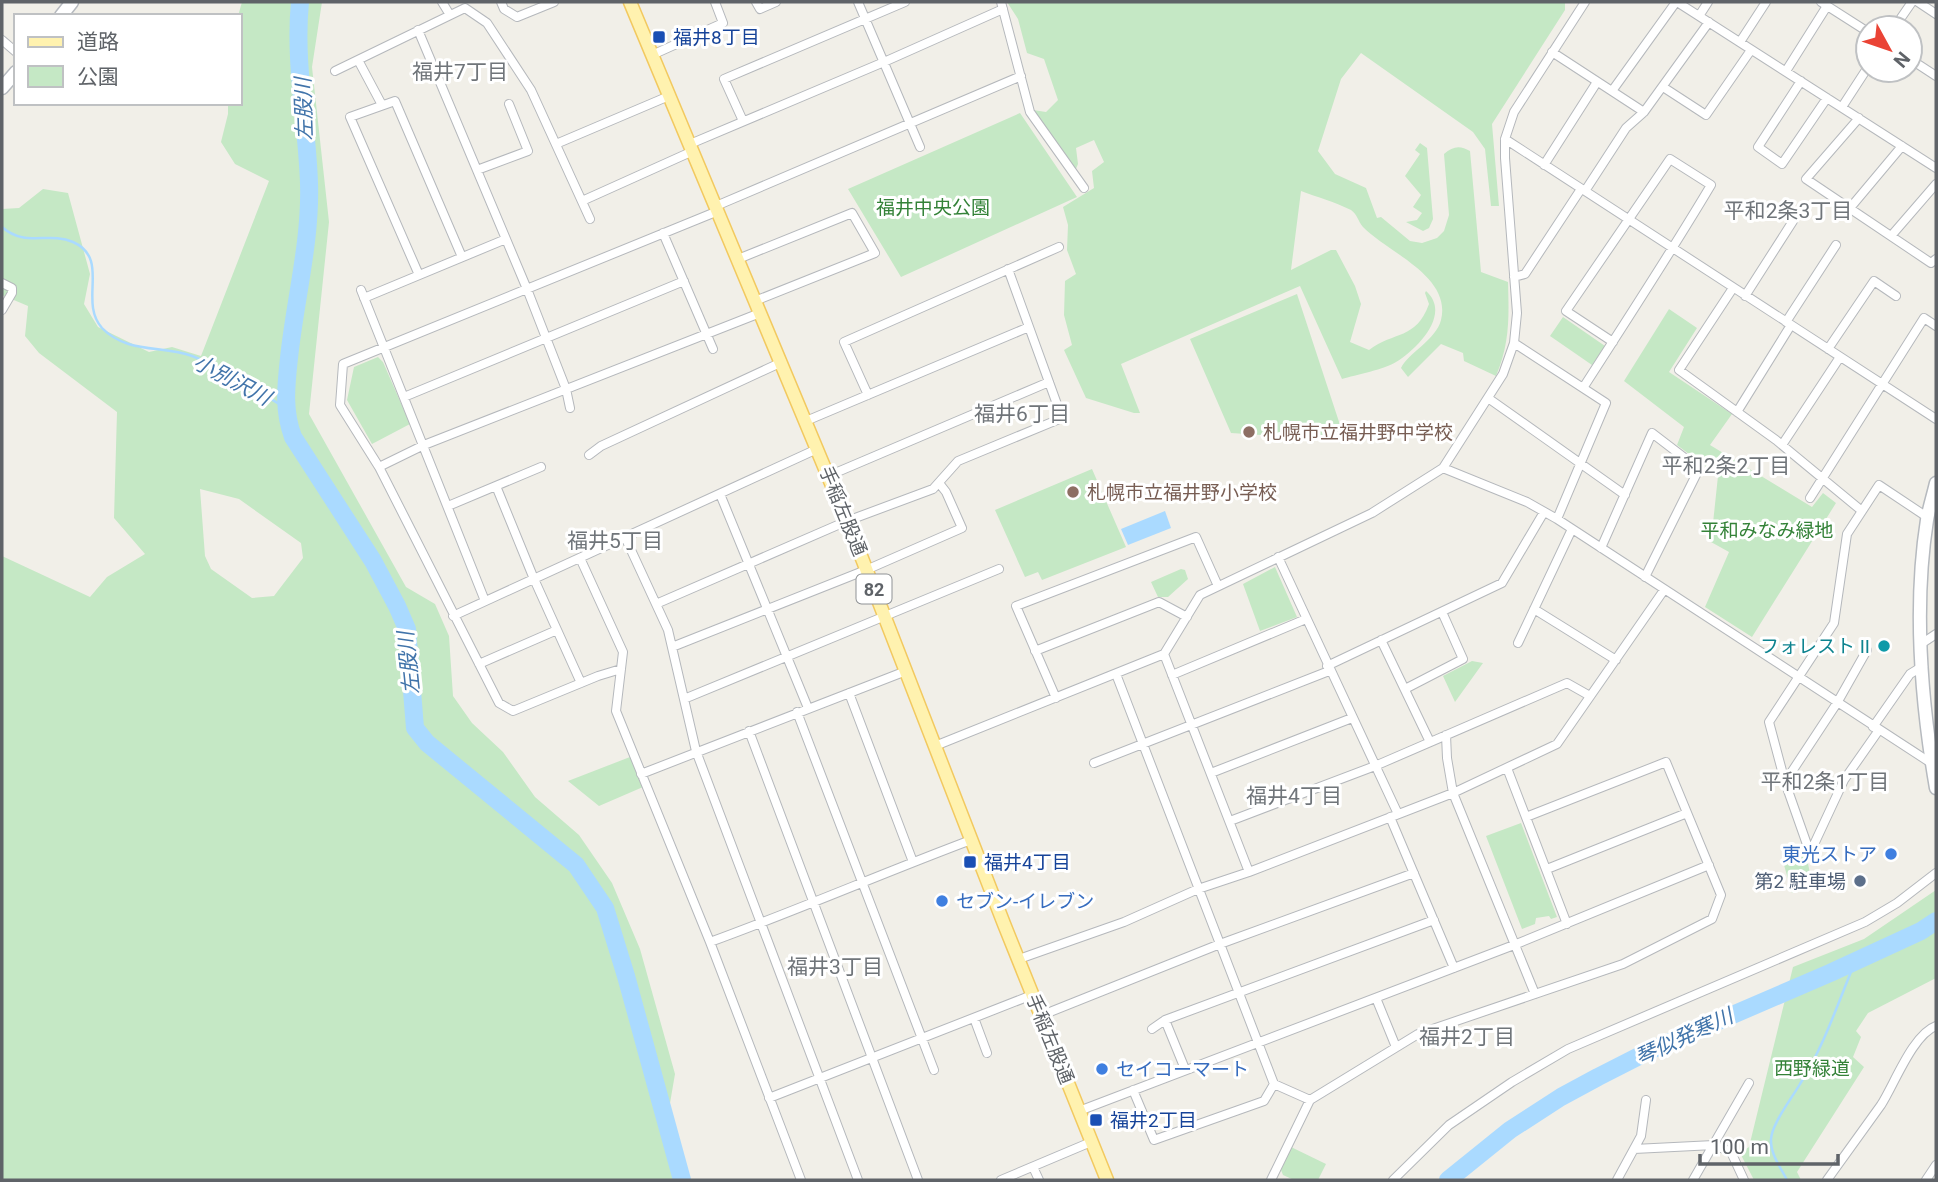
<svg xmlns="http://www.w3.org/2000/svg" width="1938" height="1182" font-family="Roboto,'Noto Sans JP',sans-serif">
  <rect width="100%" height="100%" fill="#f1efe8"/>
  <path fill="#c5e8c5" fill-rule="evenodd" d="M242 2H322L312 67 329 222 309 414 406 587 435 604 449 636 453 696 472 723 503 752 535 797 579 835 612 883 640 949 675 1074 664 1138 676 1180H2V556L90 597 107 577 145 554 114 518 117 412 39 353 25 336 28 306 2 295V209L19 208 43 189 68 193 90 274 84 304 98 327 149 352 172 347 201 356 269 181 235 164 221 142 228 114V103H240L238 16ZM200 489 239 499 301 543 303 558 274 596 252 598 211 569 205 556Z
    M1007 2H1565V10L1492 124 1499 206H1491L1485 149 1473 132 1361 53 1341 79 1318 151 1335 174 1366 188 1377 218 1381 217 1410 241 1422 243 1437 238 1444 231 1449 215 1444 154C1453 146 1460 145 1470 151L1481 272 1508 282C1509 317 1510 343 1496 376L1464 361 1463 353 1441 344 1408 377 1401 368C1408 353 1436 340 1441 320 1452 276 1387 252 1363 227 1358 221 1357 214 1351 210 1335 202 1317 197 1301 191L1291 270 1331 250H1336L1355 286 1361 304 1350 342 1369 350C1394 331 1416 340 1429 304L1425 293 1426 291C1452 314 1417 349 1396 362 1386 369 1355 375 1342 379L1300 286 1121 364 1140 413H1134L1086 398 1064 350 1072 345 1064 315 1065 281 1076 274 1067 250 1068 225 1063 207 1094 188 1092 171 1104 162 1094 140 1076 148 1078 164 1075 171 1033 110 1046 112 1058 100 1044 59 1027 53 1018 19Z
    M1020 113 1077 197 901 277 848 189Z
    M1420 143 1427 148 1433 219 1429 228 1423 231 1406 222 1417 220 1422 213 1413 207 1421 195 1405 176 1420 154 1415 150Z
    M1297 294 1343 434 1339 440 1231 433 1190 339Z
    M1669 309 1697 328 1669 372 1732 414 1710 445 1812 507 1823 493 1836 503 1752 637 1705 607 1729 552 1711 542 1718 476 1677 445 1684 427 1624 381Z
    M1563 317 1605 346 1592 365 1550 336Z
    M378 357 383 362 410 424 372 444 347 400 354 367Z
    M1092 469 1126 547 1042 580 1038 572 1025 577 995 510Z
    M1275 567 1297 617 1260 631 1243 584Z
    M1181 569 1185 570 1188 579 1168 597H1158L1151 582Z
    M1472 661 1483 663 1455 702 1443 676Z
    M630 757 643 787 599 806 568 781Z
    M1521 823 1557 917 1551 919 1549 916 1536 918 1535 924 1522 929 1486 836Z
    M1806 854 1812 883 1792 893 1784 865Z
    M1936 890V978L1868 1013 1856 1031 1861 1037 1853 1057 1864 1067 1797 1172 1801 1180H1754L1740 1153 1749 1147 1793 967 1864 939Z
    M1291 1147 1326 1164 1318 1180H1294L1283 1175 1281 1170Z"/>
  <path fill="#aadaff" d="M1165 511 1171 528 1128 545 1121 529Z"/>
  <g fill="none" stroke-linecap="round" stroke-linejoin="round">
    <path stroke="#aadaff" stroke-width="2.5" d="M2 227C26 248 48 231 73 242 111 259 78 301 102 328 127 354 162 345 192 356 226 369 255 390 286 408
      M1787 1180C1781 1168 1771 1155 1771 1141 1770 1126 1792 1098 1800 1084 1824 1046 1838 1003 1855 962"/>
    <path stroke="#aadaff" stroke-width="18" d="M300 2C294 62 307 123 309 183 311 241 295 300 289 358 286 386 283 410 293 437L373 561 397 606 407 629 415 728 427 743 576 865 605 908 626 976 682 1180
      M1448 1180 1510 1130 1561 1097 1598 1077 1651 1050 1830 973 1921 931 1936 921"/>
    <g stroke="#b5b8bc" stroke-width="10">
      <path id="street" d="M442 2 450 15
        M501 2 504 9 517 17 554 2
        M756 2 760 9 776 2
        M858 2 920 147
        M1001 2 1030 112 1084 188
        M1677 2 1936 168
        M1821 2 1868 32
        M1918 2 1936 14
        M1699 16 1708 2
        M1894 28 1912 2
        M418 30 527 289 566 389 570 408
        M2 40 16 52
        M1740 42 1766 2
        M1552 52 1644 112
        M652 55 723 23 715 2
        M1910 59 1936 76
        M358 60 382 105
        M335 71 465 8 487 23 531 90 590 219
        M1786 71 1827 6
        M1801 81 1758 147 1782 164 1827 98
        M1663 87 1706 115 1751 50
        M1612 91 1676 2
        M1842 107 1868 67
        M1859 118 1806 179 1931 263 1936 259
        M743 121 724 79 905 2
        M1505 139 1936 419
        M556 144 669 96
        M690 144 884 62 1003 9
        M1544 165 1597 82
        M477 170 528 151 509 104
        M1585 191 1626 128 1644 112 1709 22
        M582 201 693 151
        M716 206 1021 76
        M1850 208 1902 146
        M663 233 713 349
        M1891 236 1936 184
        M738 259 852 213 875 253 755 301
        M419 275 350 117 395 101 462 257
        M1514 277 1525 274 1581 189
        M2 283 12 288V293L2 310
        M1733 288 1679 370 1776 440 1862 511
        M361 290 485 601
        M1745 296 1793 221
        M364 298 506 239
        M1786 322 1836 245
        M1514 343 1606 403 1557 519
        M1828 349 1874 281 1896 296
        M1583 388C1626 321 1670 254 1711 185L1670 159 1566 311 1613 342
        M868 395 844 342 1059 247
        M404 397 684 281
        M1488 398 1625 495
        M1737 412 1791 325
        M806 421 1029 327
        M1782 445 1840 357
        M589 455 601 446 782 362
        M379 467 424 445 760 313
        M1443 468 1527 502 1557 519 1931 763
        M828 476 1049 382
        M496 486 534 579 581 683
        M720 494 808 708
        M1810 498 1924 318 1936 326
        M448 506 541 467
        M625 537 668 630 696 751 858 1180
        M1601 548 1652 433 1699 469 1645 577
        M1278 557 1398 814
        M580 558 623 652 616 711 710 942 801 1180
        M656 604 847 521 933 489 958 461 1062 418 1008 269
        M1534 609 1616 660
        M453 616 817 449
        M1381 640 1430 742
        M1518 643 1572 529
        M1921 644 1936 634
        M672 647 866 570 962 528 946 492 939 483
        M1035 651 1159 602 1187 617
        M1164 654 1249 872
        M479 664 557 630
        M1327 666 1502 583 1544 512
        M621 669 598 676 513 711 499 703 379 467 340 405 343 364 718 211
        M1116 674 1274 1084 1310 1100
        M1172 675 1306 619
        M1405 689 1463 659 1442 612
        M849 693 913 862
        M1056 698 1016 606 1196 537 1218 586
        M684 699 999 569
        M797 712 934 1070
        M1873 727 1910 674 1923 666
        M1879 730 1844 780 1810 853 1785 782 1769 722 1834 623 1847 534 1879 485 1927 517
        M749 731 918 1180
        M1446 735 1447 758 1453 793 1535 994
        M935 746 1164 654 1200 595 1372 513 1443 468 1503 374 1514 343 1517 313 1505 158V139L1514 112 1585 2
        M1094 763 1329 671
        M1507 768 1567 924
        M1211 773 1352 718
        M641 774 906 671
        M1785 782 1837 703 1867 650
        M1390 817 1454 968
        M1230 821 1375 766 1567 683 1590 696
        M1547 869 1687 813
        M710 942C798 910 883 873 971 840
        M1019 959 1124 922 1198 889 1249 872 1453 793 1557 744 1664 590
        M1376 998 1396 1047
        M1040 1016 1220 944 1414 873
        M974 1018 987 1053
        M1165 1020 1185 1069
        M1152 1029 1165 1020 1434 920
        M1133 1090 1154 1140 1264 1101 1274 1084
        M769 1098 1032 995
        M1079 1111 1514 945 1709 865
        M1634 1149 1714 1145 1731 1152 1744 1180
        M1033 1167 1039 1180
        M1001 1180 1091 1142
        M1271 1180 1310 1100 1418 1034 1623 964 1712 919 1721 895 1666 762 1526 817
        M1393 1180 1449 1125 1512 1082 1568 1049 1865 922 1897 903 1936 873
        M1617 1180 1641 1136 1646 1100
        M1693 1180 1749 1083
        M1827 1180C1845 1155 1863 1130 1881 1105 1894 1085 1913 1034 1936 1026
        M1926 1180 1936 1165"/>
    </g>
    <g stroke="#b6babf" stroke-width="15">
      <path id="secondary" d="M61 16 72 2
        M2 88 16 72
        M1936 483C1933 496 1929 508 1927 520 1913 608 1921 701 1936 788"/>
    </g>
    <g stroke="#f2c960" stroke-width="15">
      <path id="primary" d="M630 2 856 543 1004 924 1107 1180"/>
    </g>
    <use href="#street" stroke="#fff" stroke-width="8"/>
    <use href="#secondary" stroke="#fff" stroke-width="12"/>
    <use href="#primary" stroke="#fff2af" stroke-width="12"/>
  </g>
  <g fill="#1a4fb4" stroke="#fff" stroke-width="2.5">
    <rect x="652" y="30" width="14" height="14" rx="3.5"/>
    <rect x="963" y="855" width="14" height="14" rx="3.5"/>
    <rect x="1089" y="1113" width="14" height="14" rx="3.5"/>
  </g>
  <g fill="#8d6e63" stroke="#fff" stroke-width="2.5">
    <circle cx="1249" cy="432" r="7"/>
    <circle cx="1073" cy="492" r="7"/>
  </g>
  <circle fill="#0f9aa8" stroke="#fff" stroke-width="2.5" cx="1884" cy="646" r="7"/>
  <g fill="#3f7fe0" stroke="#fff" stroke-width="2.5">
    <circle cx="1891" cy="854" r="7"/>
    <circle cx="942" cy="901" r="7"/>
    <circle cx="1102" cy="1069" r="7"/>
  </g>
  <circle fill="#5c6f8a" stroke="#fff" stroke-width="2.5" cx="1860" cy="881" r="7"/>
  <g text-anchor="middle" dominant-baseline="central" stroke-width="6" stroke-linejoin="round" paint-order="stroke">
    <rect fill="#fff" stroke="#8f9295" stroke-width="2" x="856.5" y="574.5" width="35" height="29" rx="5"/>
    <g font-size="18" font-weight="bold" fill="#5f6368">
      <text x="874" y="589">82</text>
    </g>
    <g font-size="19" fill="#164399" stroke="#fff" text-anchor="start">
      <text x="673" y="37">福井8丁目</text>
      <text x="984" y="862">福井4丁目</text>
      <text x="1110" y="1120">福井2丁目</text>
    </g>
    <g font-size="19" fill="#348238" stroke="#fff">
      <text x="933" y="207">福井中央公園</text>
      <text x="1767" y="530">平和みなみ緑地</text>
      <text x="1812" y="1068">西野緑道</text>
    </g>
    <g font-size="19" fill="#785e54" stroke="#fff" text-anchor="start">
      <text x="1263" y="432">札幌市立福井野中学校</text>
      <text x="1087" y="492">札幌市立福井野小学校</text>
    </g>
    <g font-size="19" fill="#5f6368" stroke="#fff">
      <text transform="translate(843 511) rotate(68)">手稲左股通</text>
      <text transform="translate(1050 1039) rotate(68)">手稲左股通</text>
    </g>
    <g font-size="19" fill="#0d838f" stroke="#fff" text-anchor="end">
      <text x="1870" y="646">フォレスト II</text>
    </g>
    <g font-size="19" fill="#366cbe" stroke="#fff" text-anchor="start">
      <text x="1877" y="854" text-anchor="end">東光ストア</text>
      <text x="956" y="901">セブン-イレブン</text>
      <text x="1116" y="1069">セイコーマート</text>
    </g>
    <g font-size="19" fill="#4e5e75" stroke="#fff" text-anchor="end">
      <text x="1846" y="881">第2 駐車場</text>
    </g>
    <g font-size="21" fill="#70757a" stroke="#fff">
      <text x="460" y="72">福井7丁目</text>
      <text x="1788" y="211">平和2条3丁目</text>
      <text x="1022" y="414">福井6丁目</text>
      <text x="1726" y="466">平和2条2丁目</text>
      <text x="615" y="541">福井5丁目</text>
      <text x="1825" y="782">平和2条1丁目</text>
      <text x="1294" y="796">福井4丁目</text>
      <text x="835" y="967">福井3丁目</text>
      <text x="1467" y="1037">福井2丁目</text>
    </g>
    <g font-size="21" font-style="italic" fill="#4174aa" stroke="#fff">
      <text transform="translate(304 109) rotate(-92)">左股川</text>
      <text transform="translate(232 380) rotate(28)">小別沢川</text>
      <text transform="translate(409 663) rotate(-96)">左股川</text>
      <text transform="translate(1684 1037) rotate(-25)">琴似発寒川</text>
    </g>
  </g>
  <rect width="1938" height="1182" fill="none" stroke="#5f6368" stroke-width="7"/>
  <rect x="14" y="14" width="228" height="91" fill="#ffffff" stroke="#bfc1c3" stroke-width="2"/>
  <rect x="28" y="37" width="35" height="10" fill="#fff2af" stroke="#bfc1c3" stroke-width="2"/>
  <text x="77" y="49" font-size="21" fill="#5f6368">道路</text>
  <rect x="28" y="66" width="35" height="21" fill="#c5e8c5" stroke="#bfc1c3" stroke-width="2"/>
  <text x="77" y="84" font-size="21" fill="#5f6368">公園</text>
  <g transform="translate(1889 49) rotate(130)"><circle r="33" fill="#ffffff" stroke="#bfc1c3" stroke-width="2"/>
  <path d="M0-5L12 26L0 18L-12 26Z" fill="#ea4335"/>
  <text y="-10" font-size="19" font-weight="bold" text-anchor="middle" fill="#5f6368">N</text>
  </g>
  <path d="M1700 1154v10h138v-10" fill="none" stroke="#5f6368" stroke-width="3.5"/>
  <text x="1710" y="1154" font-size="21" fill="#5f6368" stroke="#ffffff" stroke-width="5" paint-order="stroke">100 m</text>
</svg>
